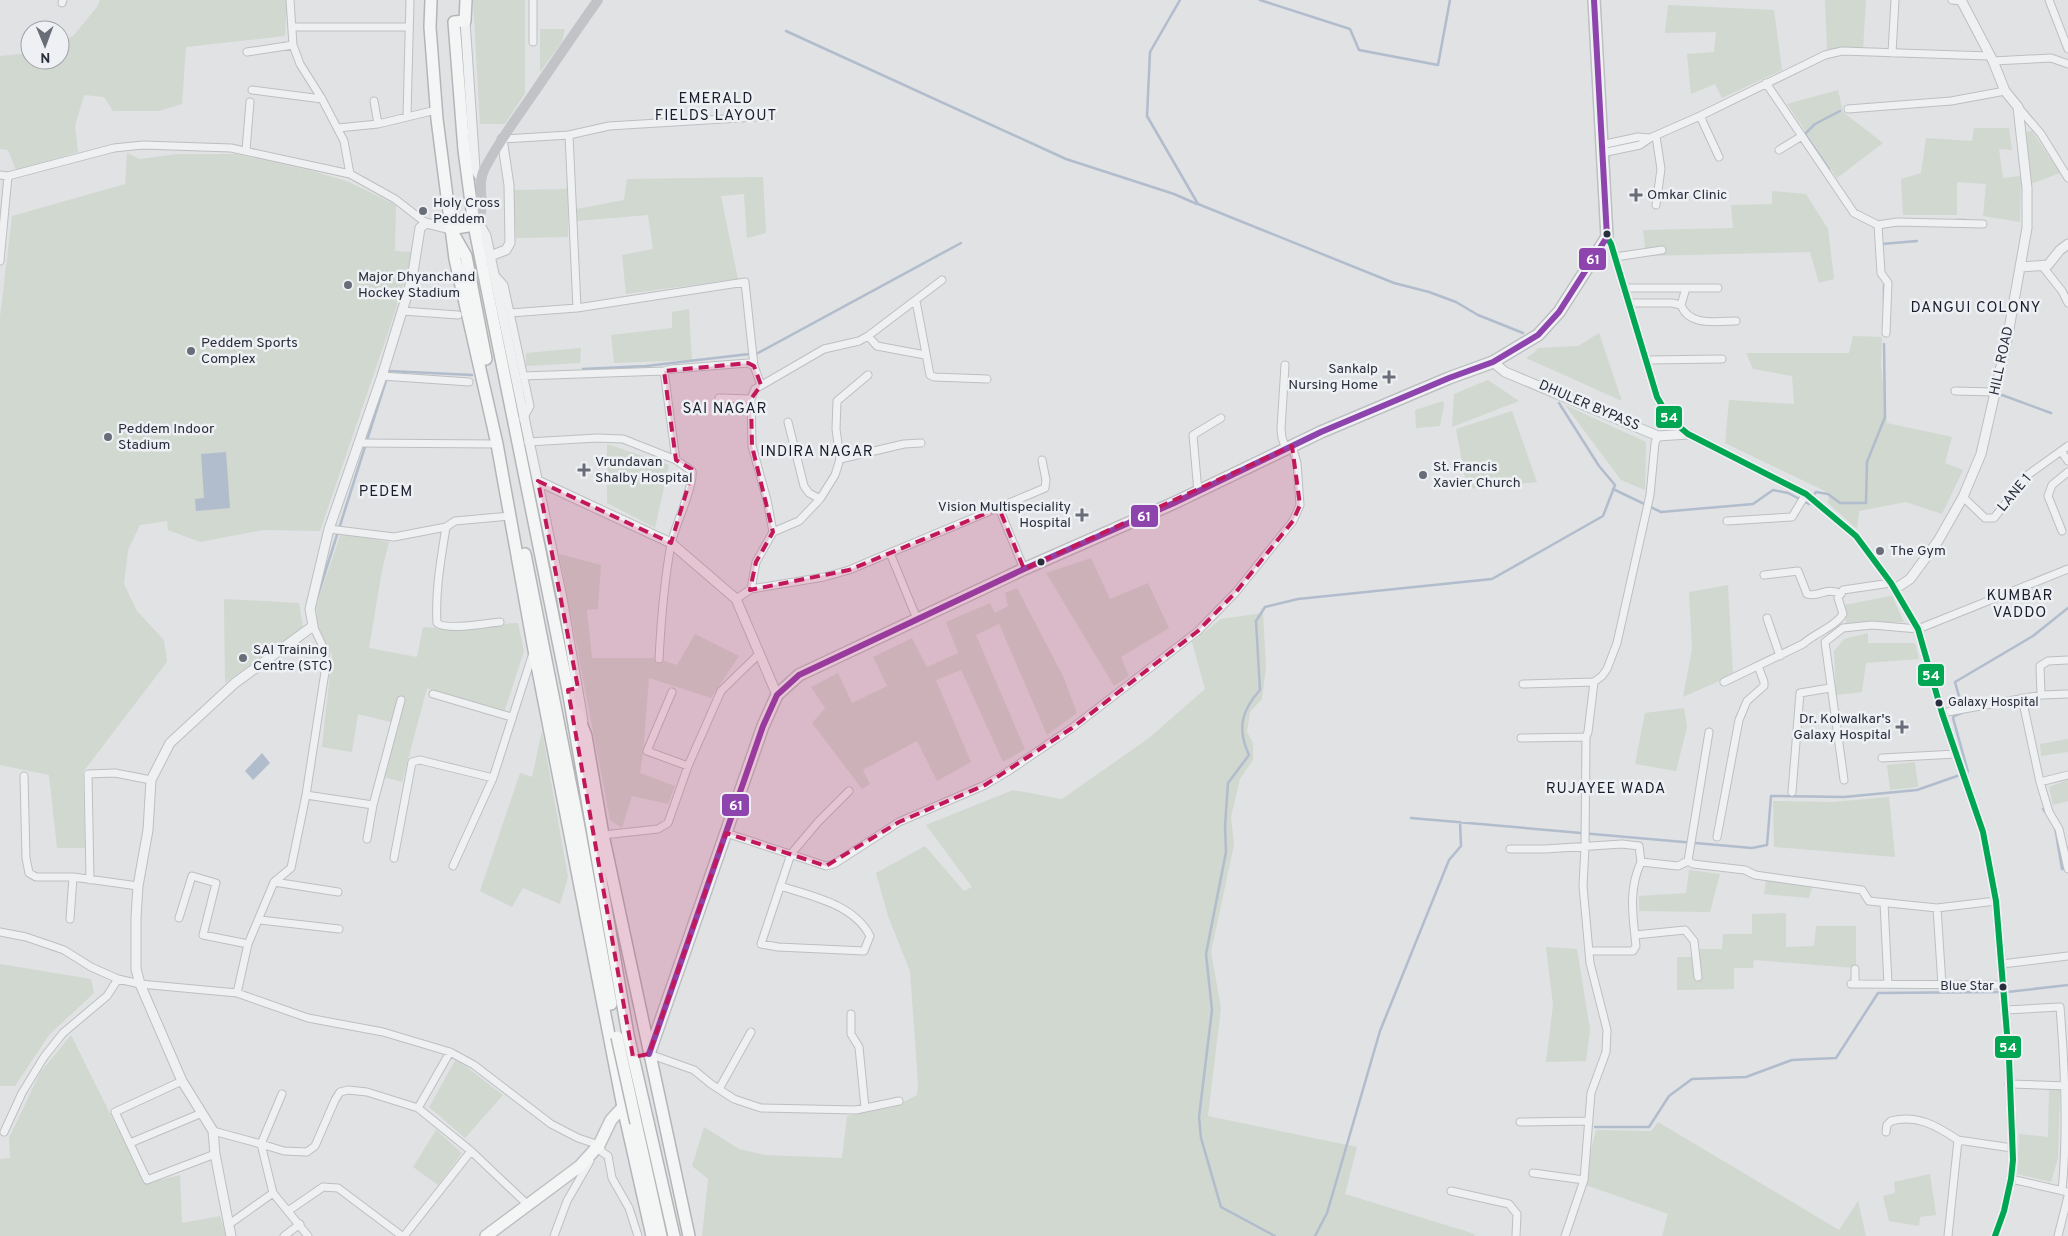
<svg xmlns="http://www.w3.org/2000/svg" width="2068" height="1236" font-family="Overpass,sans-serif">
  <rect width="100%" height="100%" fill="#e0e2e4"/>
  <path fill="#d0d8d0" d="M100 0H287L285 36 186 47 182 104 159 111H113L104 97 84 95 75 126 78 152 16 170 8 150 0 149V56L30 53V60H60V41L73 36 97 7Z
    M473 0H525V93L505 124H480Z
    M1825 0H1866L1863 49H1827Z
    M1668 5 1774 10 1782 70 1722 98 1715 84 1691 94 1687 54 1714 52 1716 32 1665 33Z
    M540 29H565L562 42 540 72Z
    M1838 90 1843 112 1883 143 1837 178 1787 104Z
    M1974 128H2009L2012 150 1999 149 2003 178 2021 176 2020 222 1983 216 1986 184 1957 182V215H1903L1901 179 1921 173 1926 138 1972 141Z
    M2032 131 2060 173 2031 184 2026 132Z
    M127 153 140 159 178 154H236L313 171 349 182 396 205 395 251 413 252 392 321 320 531 263 530 200 542 168 530 167 521 140 525 128 550 124 584 137 611 164 640 167 662 83 772 85 848H57L49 775 0 765V317L12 216 125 184Z
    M763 177 766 233 747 238 744 194 721 196 738 279 626 294 622 255 653 249 648 215 576 221V209L624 200 627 179Z
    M568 189V237L516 238 513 190Z
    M1772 191 1806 194 1828 229 1834 279 1819 283 1810 252 1646 256 1643 230 1733 228 1731 205 1772 204Z
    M689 309 692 360 614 363 611 335 672 328V312Z
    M1599 333 1622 401 1526 358 1534 353 1538 348 1578 346Z
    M1853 336 1882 337 1881 364 1887 423 1952 437 1945 463 1963 470 1942 514 1906 502 1859 511 1857 529 1828 503 1829 493 1725 443 1729 400 1794 404 1792 376 1753 369 1746 353H1849Z
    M581 348 580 363 526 366V353Z
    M1488 380 1519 401 1452 427 1454 394Z
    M1443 401 1444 406 1440 426 1416 428 1415 410Z
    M1565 405 1646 442 1645 490 1621 480Z
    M1512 411 1537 482 1467 489 1456 429Z
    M607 444 669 465 655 528 607 503Z
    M341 533 389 542 382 570 369 648 417 657 423 627 436 628 518 623 524 651 504 713 427 688 402 782 384 777 398 724 358 714 352 752 322 747 332 655 318 627 316 606Z
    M559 554 601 565 598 609 587 610 592 658H656L677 665 695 634 739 656 711 698 649 678 643 754 640 773 675 786 668 804 632 796 622 828 610 820Z
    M1091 558 1110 599 1148 583 1169 628 1121 657 1129 676 1114 686 1046 573Z
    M1728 585 1733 675 1683 697 1692 649 1689 592Z
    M1017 588 1064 678 1077 713 1047 735 999 624 976 635 1025 749 1003 762 961 670 936 680 971 762 937 781 917 741 863 770 870 784 862 789 812 723 825 708 811 687 838 673 852 703 887 686 873 657 912 638 927 667 958 653 946 622 990 603 995 613 1008 606 1005 593Z
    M1892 596 1904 622 1846 623 1844 605Z
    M224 599 299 603 303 627 225 683Z
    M1263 613 1266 667 1262 699 1250 712 1247 732 1253 743V760L1240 779 1231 817 1234 845 1211 952 1221 1008 1208 1116 1357 1147 1345 1194 1475 1234 1474 1236H702L708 1179 692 1166 704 1127 739 1149 765 1155 842 1158 847 1116 894 1107 917 1095 918 1083 910 971 888 916 876 873 925 846 964 891 972 887 926 825 1013 790 1062 799 1149 738 1205 689 1192 642 1221 619Z
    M1868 633V643H1915L1919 659 1866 663 1862 692 1836 695 1834 651 1844 639Z
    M1684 708 1687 727 1676 771 1635 764 1645 713Z
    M542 731 568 877 560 904 523 888 512 907 480 891 520 773 532 777Z
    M2068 739V752L2041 756 2040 744Z
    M1915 762 1918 787 1890 790 1887 765Z
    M2068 780V801L2053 805 2049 787Z
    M1889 797 1895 857 1774 847 1773 801 1832 802Z
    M1689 870 1720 874 1710 912 1639 911V896L1686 893Z
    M1766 880 1812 887 1809 898 1764 894Z
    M1786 913V947L1814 946 1816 926H1856V968L1754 960 1753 968H1734V989L1677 990V957H1695V949H1722L1723 934H1752V914Z
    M1546 947 1577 949 1590 1029 1586 1061 1546 1062 1553 1005Z
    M0 964 91 979 94 993 49 1035 15 1086H0Z
    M71 1035 145 1184 180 1175 182 1223 220 1216 226 1236H0V1159L10 1158 9 1138 40 1073Z
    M456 1059 503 1095 465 1138 429 1107Z
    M2049 1089 2060 1090 2058 1158 2051 1182 2017 1174 2019 1134 2048 1137Z
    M1658 1122 1839 1230 1858 1201 1866 1236H1662L1668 1214 1583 1184 1596 1130 1651 1131Z
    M436 1130 462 1153 438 1185 413 1167Z
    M1930 1174 1936 1215 1920 1217 1919 1226 1889 1221 1883 1196 1895 1193 1894 1182Z"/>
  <path fill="#b1bccd" d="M226 452 230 508 196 511 195 499 204 498 201 454Z
    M262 753 270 763 253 780 245 771Z"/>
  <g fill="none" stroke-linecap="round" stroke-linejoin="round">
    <path stroke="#b1bccd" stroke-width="2.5" d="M1180 0 1150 52 1147 116 1198 204 1394 283 1429 292 1456 302 1478 315 1523 333
      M1260 0 1350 29 1359 50 1438 65 1450 0
      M786 31 1066 159 1174 194 1197 204
      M1829 169 1805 134 1815 124 1840 111
      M1957 220H1965
      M1882 244 1917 241
      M1884 286V302
      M583 369 646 366 758 353 961 243
      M1996 396 2002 395 2051 413
      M1613 489 1661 512 1753 504 1773 490 1788 493 1809 504 1811 501
      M1813 496 1816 492 1828 494 1840 503H1866L1867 462 1885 417 1884 344
      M317 598 389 371 472 375
      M1962 707 1955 682 2033 636 2068 608
      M1964 712 1954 716 1953 718 1968 772 1966 773
      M2043 809 2047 814
      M1411 818 1752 848 1767 845 1771 796 1844 797 1917 790 1960 775
      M2055 827 2062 869H2067
      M2007 992 2068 985
      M1595 1127H1649L1669 1096 1692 1079 1746 1077 1792 1060 1836 1058 1878 993 2002 992
      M1275 1236 1221 1207 1201 1138 1199 1117 1212 1010 1206 954 1226 852 1225 826 1228 783 1249 755C1237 729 1241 711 1260 690L1256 621 1265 607 1298 599 1492 579 1603 516 1615 485 1599 466 1559 403
      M1315 1236 1327 1213 1380 1031 1449 860 1461 846 1460 822"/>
    <g stroke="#bdbfc1" stroke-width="9">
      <path id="minor" d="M290 0 293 45 300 64 322 99 344 141 350 174 395 199 426 223
        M1952 0 1962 1
        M2049 0 2068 49
        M62 3 63 0
        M292 27H409
        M533 42V0
        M247 52 293 45
        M1892 53 1895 0
        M1993 61 2051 58 2068 64
        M1766 83 1854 213 1878 225 1897 222 1983 224
        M252 90 322 99
        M374 101 378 124
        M2018 107 2041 134 2068 178
        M1848 109 1951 101 2005 91
        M407 116 410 0
        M1700 116 1719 157
        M338 128 378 124 436 110
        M569 135 577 308
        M502 139 569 135 609 126 771 116
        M1601 145 1638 137 1650 138
        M246 150 250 102
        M1779 150 1802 136
        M1602 153 1640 145 1650 138 1700 116 1825 55 1842 51 1989 56
        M0 175 8 176 114 148 143 145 231 148 350 174
        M1656 205 1661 169 1656 136
        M1878 225 1881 273 1888 283 1886 333
        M1615 257 1662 250
        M0 261 8 176
        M2043 267 2062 291 2068 303
        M495 275 504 285 530 406 523 419
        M1623 288H1686
        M916 301 930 375 934 377 987 379
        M1628 303H1672L1681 305C1689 327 1717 321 1736 321
        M1681 305 1686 288H1718
        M402 311 458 315
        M510 313 577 308 745 282 754 366
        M868 336 877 346 925 355
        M1646 360 1722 359
        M1285 365 1281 429 1282 438 1286 449
        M664 371 672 369 748 363 754 366 761 385
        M382 376 469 382
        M523 376 664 371 676 460
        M1955 391 1995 392
        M719 398 751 399
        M788 422 804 486 809 493 820 499
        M528 442 597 438 623 439 676 460 692 471C694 487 675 525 671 544 664 582 661 621 659 659
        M358 443 497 444
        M2061 451 2068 461
        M840 459 904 444 921 443
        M1198 492 1193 435 1221 418
        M1963 497 1985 518H1994L2029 474 2068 446
        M999 508 1024 569
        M1727 521 1792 517 1806 494
        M446 527C441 559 435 591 437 623 446 631 487 623 500 622
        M329 529 394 537 446 527 455 521 510 516
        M2062 531 2048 496 2052 485 2068 472
        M773 532 799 521 820 499 835 475 840 459 836 429 837 401 868 375
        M890 553 917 619
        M1764 575 1798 571 1807 594C1820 598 1825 586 1841 594
        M751 589 756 562 773 532 767 500 752 446 751 399 755 389 824 349 859 341 868 336 942 280
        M736 599 751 589 824 577 849 570 1045 488 1046 480 1042 460
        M1767 618 1780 656
        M1724 682 1803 644C1815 633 1835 627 1843 614L1838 598 1843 590 1891 583
        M1523 684 1594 682
        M672 692 647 751 688 766
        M433 694 511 717
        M2041 695 2040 666 2048 661 2068 660
        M2022 698 2040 782 2049 812 2059 829 2068 869
        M1942 713 2041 695 2068 694
        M1521 738 1586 737
        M1882 758 1956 754
        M24 776 26 858 29 873 36 877H73L138 886
        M1844 780 1825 642 1843 628 1872 625 1918 629 2068 569
        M2040 782 2068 775
        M1792 792 1800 693 1830 688
        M306 795 373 805
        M726 833 826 866 834 864 899 822 985 785 1007 772 1072 728 1198 631 1236 592 1293 521 1300 505 1297 463 1292 446
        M603 835 658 829 668 823 688 766 721 691 759 654
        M1717 837 1739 720 1747 701 1764 686V682L1758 666
        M367 839 373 805 401 700
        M1510 849H1545L1622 844 1639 846 1641 862
        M394 858 412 762 420 760 493 778
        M1688 861 1693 864 1745 870 1755 875 1862 890 1869 901 1937 908 1996 901
        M1688 861 1709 732
        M453 866 493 778 533 653
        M90 880 88 774 115 773 151 780
        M274 882 338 892
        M780 886C811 896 854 904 870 936L864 951 778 947 761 944 791 854 818 822 849 791
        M1884 903 1888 984
        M1937 908 1942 985
        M179 918 192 876 216 883 203 935 248 944
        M70 919 73 877
        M260 920 339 929
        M0 932 26 937 64 950 91 967 118 979 140 984 237 993 308 1018 383 1032 450 1052 474 1065 551 1124 578 1138 599 1145 602 1152 608 1156 612 1178 629 1208 638 1236
        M1635 935 1685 930 1694 941 1698 977
        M1589 951H1633L1636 946C1633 917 1628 890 1641 862L1678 866 1688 861
        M2002 964 2068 956
        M1855 983V969
        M1851 984 2004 985
        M237 993 248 944 274 882 291 868 306 795 325 672V651L313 626
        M2006 1010 2060 1007C2065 1068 2068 1130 2062 1191
        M851 1014V1034L859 1047 865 1108
        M649 1054 694 1070 711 1084 734 1099 761 1108 856 1110 899 1101
        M182 1081 115 1112 147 1180 215 1154
        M2009 1084 2068 1086
        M719 1089 751 1032
        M282 1094 261 1144 284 1151 307 1152 315 1146 335 1100 340 1092 348 1090 367 1092 418 1108 471 1151 528 1205
        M418 1108 450 1052
        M1520 1122 1589 1121
        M213 1131 261 1144 273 1193 308 1236
        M4 1132 22 1093 44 1057 63 1033 107 996 118 979
        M1886 1132 1887 1125 1891 1121C1917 1114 1937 1126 1958 1140
        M130 1143 202 1113
        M1533 1173 1584 1180
        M2011 1179 2068 1192
        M1451 1191 1509 1204 1517 1214 1516 1236
        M288 1211 323 1187 338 1188 402 1236
        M228 1225 273 1193
        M284 1236 300 1224
        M404 1236 471 1151
        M554 1236 567 1201 590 1161
        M1565 1236 1584 1180 1591 1093 1606 1052 1607 1030 1590 963 1583 886 1585 847 1586 737 1588 732 1594 682 1602 676 1607 669 1617 643 1650 495 1655 443 1658 436
        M1948 1236 1958 1140 2012 1148
        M2058 1236 2068 1196"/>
    </g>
    <g stroke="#bdbfc1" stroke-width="11">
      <path id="tertiary" d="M465 21 475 169 480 177
        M474 225 481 227 486 236 562 598 583 721
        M490 256 506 250 510 243 509 185 502 139
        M2021 267 2048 265 2060 250 2068 244
        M1493 362 1505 372 1658 436 1688 434
        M538 481 671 543 736 599 777 695
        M1895 589 1910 579 1938 541 1963 497 1981 454 2007 340 2027 228V188L2018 107 2005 91 1993 61 1961 0
        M231 1236 215 1154 213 1131 182 1081 140 984 136 969V918L138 886 148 830 151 780 170 743 235 683 313 626 310 609 329 529 382 376 412 279 420 228 426 223 450 229"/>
    </g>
    <g stroke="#bdbfc2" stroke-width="14">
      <path id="primary" d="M649 1054 763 726 777 695 799 675 1024 569 1174 503 1321 432 1449 378 1493 362 1538 335 1559 312 1607 237 1594 0
        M486 1236 580 1166 599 1145 611 1120 623 1107"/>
    </g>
    <g stroke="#b3b5b8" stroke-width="14">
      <path id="trunk" d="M431 0 430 27 437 119 455 259 497 444 534 650 623 1107 652 1236
        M466 0 465 21 454 22 464 150 474 225 568 690 628 1035
        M450 229 474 225
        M454 235 466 256 486 359
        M525 554 579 827 611 1004
        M577 713 586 736 603 835 689 1236
        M648 1122 674 1236
        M636 1123 661 1236"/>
    </g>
    <use href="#minor" stroke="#eff0f2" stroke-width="7"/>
    <use href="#tertiary" stroke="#eff0f2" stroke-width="9"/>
    <path stroke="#c1c3c7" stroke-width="10" d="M474 225C490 209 474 188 485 168 498 143 515 120 531 97 553 65 575 32 598 0
      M1607 237 1611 244 1657 397 1670 419 1688 434 1806 494 1856 536 1891 583 1918 629 1942 713 1983 832 1996 901 2009 1058 2013 1160 2011 1179 2004 1211 1995 1236"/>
    <use href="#primary" stroke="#f4f5f5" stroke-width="11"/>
    <use href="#trunk" stroke="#f4f5f5" stroke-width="11"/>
    <g stroke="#b3b5b8" stroke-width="14" stroke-linecap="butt">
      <path id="trunk-bridge" d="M628 1035 648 1122
        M617 1037 636 1123"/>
    </g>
    <use href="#trunk-bridge" stroke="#f4f5f5" stroke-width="11"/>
    <g stroke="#eef0f4" stroke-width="10">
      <path id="bus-1" d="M1607 237 1611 244 1657 397 1670 419 1688 434 1806 494 1856 536 1891 583 1918 629 1942 713 1983 832 1996 901 2009 1058 2013 1160 2011 1179 2004 1211 1995 1236"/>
    </g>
    <g stroke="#eef0f4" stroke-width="10">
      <path id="bus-2" d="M649 1054 763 726 777 695 799 675 1024 569 1174 503 1321 432 1449 378 1493 362 1538 335 1559 312 1607 237 1594 0"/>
    </g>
    <use href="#bus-1" stroke="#00a651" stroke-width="6"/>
    <use href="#bus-2" stroke="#8e44ad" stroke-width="6"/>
  </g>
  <path fill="#c2185b" fill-opacity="0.2" stroke="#c2185b" stroke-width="4" stroke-dasharray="10 6" stroke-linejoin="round" d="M748 363 754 366 761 385 751 399 752 446 773 532 756 562 750 590 849 570 999 508 1024 569 1292 446 1300 505 1293 521 1236 592 1198 631 1072 728 985 785 899 822 826 866 726 833 649 1054 633 1057 568 690 578 688 538 481 671 543 693 470 676 460 664 371Z"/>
  <g fill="#696d77" stroke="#eef0f4" stroke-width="2">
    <path d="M1633.5 187.5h5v5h5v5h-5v5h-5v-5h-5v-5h5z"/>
    <circle cx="423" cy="211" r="5"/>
    <circle cx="348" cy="285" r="5"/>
    <circle cx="191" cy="351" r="5"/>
    <path d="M1386.5 369.5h5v5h5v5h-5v5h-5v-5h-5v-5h5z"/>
    <circle cx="108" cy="437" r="5"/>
    <path d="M581.5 462.5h5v5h5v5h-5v5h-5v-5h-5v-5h5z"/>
    <circle cx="1423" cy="475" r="5"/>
    <path d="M1079.5 507.5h5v5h5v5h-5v5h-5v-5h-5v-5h5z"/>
    <circle cx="1880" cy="551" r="5"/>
    <circle cx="243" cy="658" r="5"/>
    <path d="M1899.5 719.5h5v5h5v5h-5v5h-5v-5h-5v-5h5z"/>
  </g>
  <g fill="#292e3c" stroke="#eef0f4" stroke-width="2">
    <circle cx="1607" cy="234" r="4.5"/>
    <circle cx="1041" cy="562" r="4.5"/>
    <circle cx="1939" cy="703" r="4.5"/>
    <circle cx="2003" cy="987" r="4.5"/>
  </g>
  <g text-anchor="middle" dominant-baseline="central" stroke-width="5" stroke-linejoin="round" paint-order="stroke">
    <g font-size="13" fill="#292e3c" stroke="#eef0f4" text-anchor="start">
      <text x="1948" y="703">Galaxy Hospital</text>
      <text x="1994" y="987" text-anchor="end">Blue Star</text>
    </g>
    <g font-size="14" fill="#292e3c" stroke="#eef0f4" text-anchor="start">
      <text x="1647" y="195">Omkar Clinic</text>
      <text x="433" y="203">Holy Cross<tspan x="433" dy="16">Peddem</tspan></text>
      <text x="358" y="277">Major Dhyanchand<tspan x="358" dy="16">Hockey Stadium</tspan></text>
      <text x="201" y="343">Peddem Sports<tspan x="201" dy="16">Complex</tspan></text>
      <text x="1378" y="369" text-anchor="end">Sankalp<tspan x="1378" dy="16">Nursing Home</tspan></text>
      <text x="118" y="429">Peddem Indoor<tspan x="118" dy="16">Stadium</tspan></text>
      <text x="595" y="462">Vrundavan<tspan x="595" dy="16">Shalby Hospital</tspan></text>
      <text x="1433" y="467">St. Francis<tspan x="1433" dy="16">Xavier Church</tspan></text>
      <text x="1071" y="507" text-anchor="end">Vision Multispeciality<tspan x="1071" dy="16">Hospital</tspan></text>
      <text x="1890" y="551">The Gym</text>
      <text x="253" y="650">SAI Training<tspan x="253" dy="16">Centre (STC)</tspan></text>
      <text x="1891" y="719" text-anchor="end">Dr. Kolwalkar's<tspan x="1891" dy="16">Galaxy Hospital</tspan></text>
    </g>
    <g font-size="14" fill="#292e3c" stroke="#eef0f4">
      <text transform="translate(2002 361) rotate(-78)">HILL ROAD</text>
      <text transform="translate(1589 406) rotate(23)">DHULER BYPASS</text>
      <text transform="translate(2015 493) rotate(-50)">LANE 1</text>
    </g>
    <g font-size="15" letter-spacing="1" fill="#1b1f2d" stroke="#eef0f4">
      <text x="716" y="99">EMERALD<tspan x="716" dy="17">FIELDS LAYOUT</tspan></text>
      <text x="1976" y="308">DANGUI COLONY</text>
      <text x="725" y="409">SAI NAGAR</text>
      <text x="817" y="452">INDIRA NAGAR</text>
      <text x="386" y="492">PEDEM</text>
      <text x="2020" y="596">KUMBAR<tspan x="2020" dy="17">VADDO</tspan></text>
      <text x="1606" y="789">RUJAYEE WADA</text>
    </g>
  </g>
  <g stroke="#eef0f4" stroke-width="2">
    <rect x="1578" y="247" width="29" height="24" rx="5" fill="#8e44ad"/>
    <rect x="1655" y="405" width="28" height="24" rx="5" fill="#00a651"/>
    <rect x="1130" y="504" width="29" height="24" rx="5" fill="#8e44ad"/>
    <rect x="1917" y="663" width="28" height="24" rx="5" fill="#00a651"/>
    <rect x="721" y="793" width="29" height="24" rx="5" fill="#8e44ad"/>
    <rect x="1994" y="1035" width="28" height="24" rx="5" fill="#00a651"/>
  </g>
  <g font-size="14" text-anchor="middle" font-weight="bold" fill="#fff">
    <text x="1593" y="264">61</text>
    <text x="1669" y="422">54</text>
    <text x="1144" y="521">61</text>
    <text x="1931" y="680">54</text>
    <text x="736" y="810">61</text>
    <text x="2008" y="1052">54</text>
  </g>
  <g transform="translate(45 45) rotate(179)"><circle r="24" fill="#eef0f4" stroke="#9fa2aa"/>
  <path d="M0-4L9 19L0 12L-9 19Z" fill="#696d77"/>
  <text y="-8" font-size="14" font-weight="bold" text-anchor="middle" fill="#292e3c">N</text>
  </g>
</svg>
